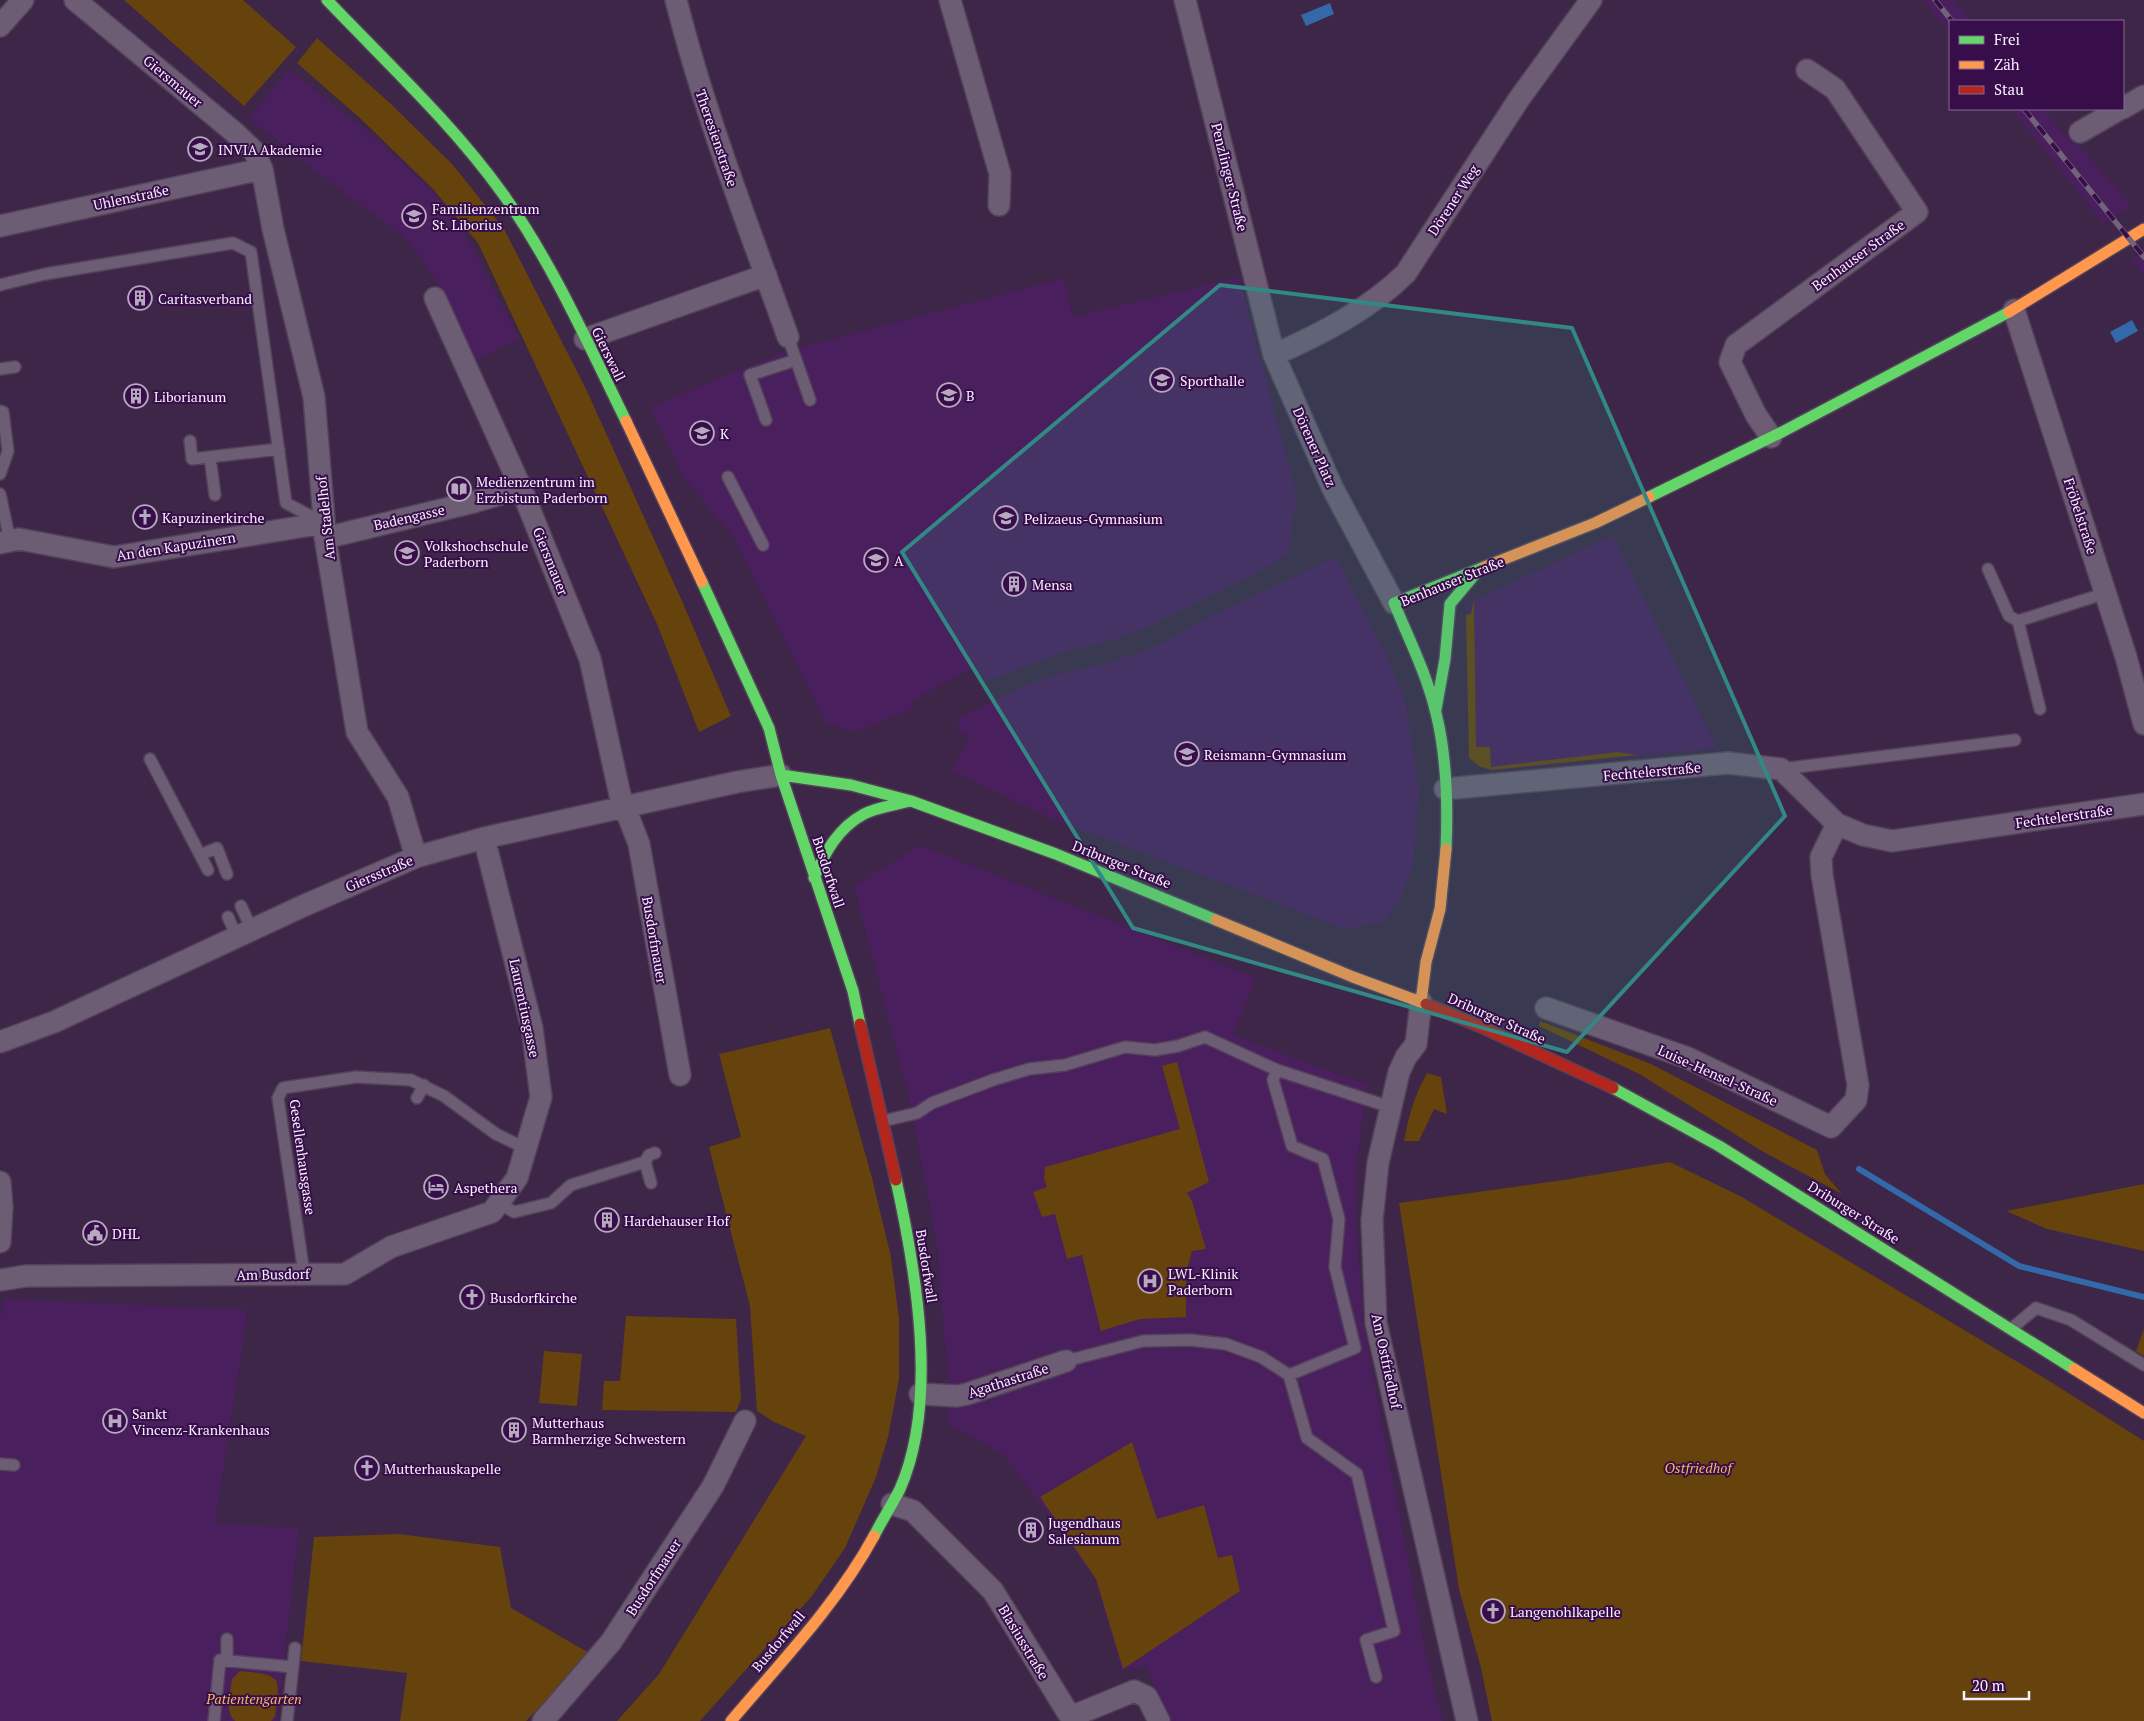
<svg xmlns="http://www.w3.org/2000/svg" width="2144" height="1721" font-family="'PT Serif',serif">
  <rect width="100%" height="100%" fill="#3d2647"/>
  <path fill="#491f5d" d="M1923 0H1954L1971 21H1950V33Z
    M289 70 361 126 432 190 471 244 519 339 472 361 441 290 421 257 400 234 320 175 249 118Z
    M2011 109H2043L2062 132 2072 137 2127 201 2129 208 2103 223Z
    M2144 253V277L2131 260Z
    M1239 277 1297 497 1287 555 1251 576 1147 627 1113 640 1062 653 986 681 975 666 911 702 913 709 855 732 826 723 735 539 685 479 650 407 783 352 1064 278 1073 317Z
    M1613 535 1717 748 1491 771 1479 766 1469 758 1465 615 1472 602Z
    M1336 557 1387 657 1405 701 1419 789 1413 866 1401 898 1384 922 1346 929 1050 818 953 771 969 737 960 732 957 727 960 718 1025 685 1063 673 1109 663 1160 644 1213 615Z
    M920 845 1256 978 1233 1035 1367 1085 1357 1162 1356 1219 1363 1321 1425 1651 1443 1721H1168L1146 1665 1122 1671 1095 1579 1005 1456 948 1423V1376L936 1241 911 1107 854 886Z
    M4 1299 248 1310 215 1523 299 1528 277 1721H0V1319Z"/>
  <path fill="#66420d" d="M124 0H243L296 47 244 106Z
    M317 38 391 104 453 165 504 229 586 389 682 601 731 716 699 732 657 624 478 243 433 189 362 120 297 63Z
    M1474 600 1476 747H1490L1491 767 1618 752 1637 755 1491 770 1479 766 1469 758 1466 615 1471 614Z
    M1540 1021 1651 1064 1817 1150 1825 1174 1842 1194 1760 1150 1641 1075 1539 1026Z
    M830 1028 872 1178 891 1257 899 1319V1379L888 1437 876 1477 845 1548 812 1596 700 1721H617L659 1674 806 1436 774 1422 757 1411 750 1306 709 1147 741 1137 719 1054Z
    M1177 1062 1209 1182 1187 1193 1192 1201 1206 1249 1192 1251 1186 1274V1317L1140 1319 1101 1331 1082 1255 1067 1259 1055 1214 1042 1217 1033 1192 1047 1187 1044 1179 1045 1167 1180 1129 1162 1066Z
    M1427 1073 1441 1077 1447 1114 1434 1109 1419 1141H1404C1409 1114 1414 1097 1427 1073Z
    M1670 1162 1740 1196 2046 1379 2144 1441V1721H1492L1481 1668 1459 1589 1399 1203 1564 1180Z
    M2144 1184V1251L2047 1229 2006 1211Z
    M626 1316 736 1319 741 1399 736 1412 602 1410 604 1381H620Z
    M2144 1329V1356L2136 1351Z
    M544 1351 582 1354 577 1406 539 1403Z
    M1132 1442 1157 1519 1204 1505 1218 1558 1232 1555 1240 1591 1123 1669 1096 1579 1040 1497Z
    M399 1534 500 1547 511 1608 591 1654 526 1721H400L407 1673 301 1661 314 1537Z
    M240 1671C283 1675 280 1676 275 1717L271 1721H235C224 1712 231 1692 232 1679Z"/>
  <path fill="#3368a9" d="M1330 3 1334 14 1306 26 1301 15Z
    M2132 320 2138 331 2116 343 2110 332Z"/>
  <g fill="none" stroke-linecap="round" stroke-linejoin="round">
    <path stroke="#3368a9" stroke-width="6" d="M1859 1169 2019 1266 2144 1297"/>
    <g stroke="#524159" stroke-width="14">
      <path id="lane" d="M0 285 45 274 233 243 251 252 286 503 322 522
        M788 337 810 400
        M0 369 15 367
        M0 411 3 412 8 451 0 474
        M766 420 750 375 796 360
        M190 441 192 459 279 449
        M210 457 215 495
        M728 477 763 545
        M0 494 10 541
        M1988 569 2009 616 2018 621
        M2040 709 2018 621 2106 593
        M150 759 208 870
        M1781 769 2015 740
        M200 855 217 848 227 874
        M241 906 252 930
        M228 917 237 937
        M1277 1070 1273 1080 1292 1146 1323 1159 1339 1219 1335 1267 1355 1348 1289 1375 1307 1438 1357 1474 1394 1631 1366 1640 1376 1677
        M417 1098 424 1085
        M883 1121 917 1113 932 1103 993 1080 1029 1069 1065 1065 1125 1047 1155 1050 1178 1046 1205 1037 1277 1070 1390 1107
        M645 1162 651 1183
        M499 1203 514 1212 551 1203 571 1185 645 1162 649 1155 655 1153
        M304 1273 278 1098 283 1088 356 1077 411 1080 444 1096 496 1134 525 1148
        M2011 1329 2036 1308 2071 1320 2144 1365
        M1066 1361 1143 1341 1190 1340 1226 1344 1261 1357 1289 1375
        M0 1464 14 1465
        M227 1660V1639
        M214 1721 220 1660 293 1667
        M287 1721 295 1648"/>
    </g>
    <g stroke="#524159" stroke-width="24">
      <path id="street" d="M75 0 234 132 254 151 262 169 273 229 314 397 326 543 357 732 398 797 416 857
        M676 0C705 115 748 225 788 337
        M950 0 1000 174 999 205
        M1185 0 1274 355 1333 489 1394 603
        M0 26 23 0
        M2123 108 2144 96
        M2080 132 2120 109
        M0 226 262 169
        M435 298 521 488 590 659 620 795 639 844 680 1075
        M2014 310 2126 657 2144 724
        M585 339 766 275
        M1274 355C1321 334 1370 309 1406 273L1519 99 1591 0
        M1771 437 1756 415 1730 362 1736 345 1917 212 1835 89 1807 70
        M325 538 474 502 521 488
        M0 543 19 539 114 557 324 523
        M1445 789 1728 763 1781 769 1837 824 1863 835 1892 841 2144 804
        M1421 1002 1416 1044 1406 1057 1399 1072 1378 1163 1372 1220 1376 1323 1467 1721
        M1546 1008 1688 1058 1831 1127 1856 1100 1858 1085 1822 875 1821 857 1837 824
        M0 1042 54 1022 303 906 416 857 484 838 737 782 781 775
        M0 1182 2 1207 0 1242
        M0 1280 26 1276 345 1274 391 1247 492 1212 517 1178 541 1097 532 1028 484 838
        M920 1394 957 1396 967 1394 1066 1361
        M892 1504 913 1511 993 1591 1068 1713 1078 1714 1134 1691 1147 1697 1159 1721
        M543 1721 611 1642 713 1486 745 1421"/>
    </g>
    <g stroke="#524159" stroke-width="14">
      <path id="fast" d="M327 0C387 63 452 123 503 194 553 264 588 344 626 421
        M1649 497 1782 432 2009 312
        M702 582 769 728 781 775 853 991 860 1024
        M1436 709 1445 659 1450 604 1476 573
        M781 775 851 785 911 801 1056 854 1216 920
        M1446 849C1448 804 1447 757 1436 713 1427 675 1409 639 1394 603L1484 567
        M814 878C825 852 838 828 864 814 877 807 896 805 910 801
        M1613 1088 1719 1146 2074 1369
        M874 1536C882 1520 892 1505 900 1489 939 1400 916 1271 896 1180"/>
    </g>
    <g stroke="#524159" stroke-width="14">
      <path id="slow" d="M2009 312 2144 229
        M626 421 702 582
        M1484 567 1595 523 1649 497
        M1216 920 1353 977 1426 1004
        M1421 1002 1426 962 1440 909 1446 849
        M2074 1369 2144 1413
        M731 1721C781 1662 837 1604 874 1536"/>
    </g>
    <g stroke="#524159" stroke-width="14">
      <path id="jam" d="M1426 1004 1479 1026 1613 1088
        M860 1024 896 1180"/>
    </g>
    <use href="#lane" stroke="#6c5c74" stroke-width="11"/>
    <use href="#street" stroke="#6c5c74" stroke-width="21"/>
    <use href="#fast" stroke="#63d668" stroke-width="11"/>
    <use href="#slow" stroke="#ff974d" stroke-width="11"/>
    <use href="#jam" stroke="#b3261e" stroke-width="11"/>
    <g stroke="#73637a" stroke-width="5.5">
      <path id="rail" d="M1935 0 1952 21
        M2024 109 2144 257"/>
    </g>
    <use href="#rail" stroke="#370e49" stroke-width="4" stroke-dasharray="11" stroke-linecap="butt"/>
  </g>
  <path fill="#328884" fill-opacity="0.2" stroke="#328884" stroke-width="4" stroke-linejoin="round" d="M1220 285 1572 328 1785 816 1567 1052 1133 928 902 552Z"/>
  <defs>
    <g id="school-ring" transform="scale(1.25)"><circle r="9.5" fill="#370e49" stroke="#b7a9bf" stroke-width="1.5"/><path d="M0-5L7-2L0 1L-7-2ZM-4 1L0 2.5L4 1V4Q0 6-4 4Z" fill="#b7a9bf"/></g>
    <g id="building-ring" transform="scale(1.25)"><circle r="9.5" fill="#370e49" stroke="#b7a9bf" stroke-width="1.5"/><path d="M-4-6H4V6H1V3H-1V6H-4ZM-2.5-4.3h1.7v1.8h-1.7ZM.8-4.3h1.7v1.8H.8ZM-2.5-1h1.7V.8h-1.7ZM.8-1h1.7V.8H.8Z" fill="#b7a9bf"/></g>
    <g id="library-ring" transform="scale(1.25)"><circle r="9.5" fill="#370e49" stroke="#b7a9bf" stroke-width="1.5"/><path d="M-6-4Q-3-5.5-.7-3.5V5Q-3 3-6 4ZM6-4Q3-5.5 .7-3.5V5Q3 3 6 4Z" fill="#b7a9bf"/></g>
    <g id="church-ring" transform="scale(1.25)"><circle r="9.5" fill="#370e49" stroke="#b7a9bf" stroke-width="1.5"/><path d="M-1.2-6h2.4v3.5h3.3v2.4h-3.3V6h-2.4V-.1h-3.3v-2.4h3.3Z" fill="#b7a9bf"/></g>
    <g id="university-ring" transform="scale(1.25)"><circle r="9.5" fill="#370e49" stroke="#b7a9bf" stroke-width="1.5"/><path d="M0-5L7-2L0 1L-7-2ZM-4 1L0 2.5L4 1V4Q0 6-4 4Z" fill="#b7a9bf"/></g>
    <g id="hotel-ring" transform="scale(1.25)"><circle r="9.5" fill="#370e49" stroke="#b7a9bf" stroke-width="1.5"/><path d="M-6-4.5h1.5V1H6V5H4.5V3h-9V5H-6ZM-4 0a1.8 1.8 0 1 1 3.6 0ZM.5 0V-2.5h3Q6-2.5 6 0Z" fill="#b7a9bf"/></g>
    <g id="civic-ring" transform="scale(1.25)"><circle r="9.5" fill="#370e49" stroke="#b7a9bf" stroke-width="1.5"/><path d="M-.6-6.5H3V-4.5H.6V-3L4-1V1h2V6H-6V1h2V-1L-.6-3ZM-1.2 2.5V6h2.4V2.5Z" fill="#b7a9bf"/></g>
    <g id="hospital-ring" transform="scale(1.25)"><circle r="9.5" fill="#370e49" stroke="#b7a9bf" stroke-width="1.5"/><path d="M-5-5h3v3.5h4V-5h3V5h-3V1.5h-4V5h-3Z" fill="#b7a9bf"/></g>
  </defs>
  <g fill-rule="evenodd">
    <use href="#school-ring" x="200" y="149"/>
    <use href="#school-ring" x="414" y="216"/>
    <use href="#building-ring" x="140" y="298"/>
    <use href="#school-ring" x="1162" y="380"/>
    <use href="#school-ring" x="949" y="395"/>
    <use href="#building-ring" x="136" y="396"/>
    <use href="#school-ring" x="702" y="433"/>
    <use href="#library-ring" x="459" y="489"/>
    <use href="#church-ring" x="145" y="517"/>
    <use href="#school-ring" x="1006" y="518"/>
    <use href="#university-ring" x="407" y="553"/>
    <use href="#school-ring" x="876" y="560"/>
    <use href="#building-ring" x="1014" y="584"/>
    <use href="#school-ring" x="1187" y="754"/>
    <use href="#hotel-ring" x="436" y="1187"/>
    <use href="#building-ring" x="607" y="1220"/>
    <use href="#civic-ring" x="95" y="1233"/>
    <use href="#hospital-ring" x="1150" y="1281"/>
    <use href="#church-ring" x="472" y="1297"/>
    <use href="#hospital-ring" x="115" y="1421"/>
    <use href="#building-ring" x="514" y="1430"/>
    <use href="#church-ring" x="367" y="1468"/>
    <use href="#building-ring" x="1031" y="1530"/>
    <use href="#church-ring" x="1493" y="1611"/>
  </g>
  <g text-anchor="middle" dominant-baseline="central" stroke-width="4" stroke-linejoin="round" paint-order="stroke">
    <g font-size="14" fill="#f9f0ff" stroke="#370e49">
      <text transform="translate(173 81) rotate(40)">Giersmauer</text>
      <text transform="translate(717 138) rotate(71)">Theresienstraße</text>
      <text transform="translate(1230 177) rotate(76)">Penzlinger Straße</text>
      <text transform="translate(131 197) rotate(-12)">Uhlenstraße</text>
      <text transform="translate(1453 200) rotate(-57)">Dörener Weg</text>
      <text transform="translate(1858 255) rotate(-36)">Benhauser Straße</text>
      <text transform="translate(609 354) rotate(64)">Gierswall</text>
      <text transform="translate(1315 447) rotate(66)">Dörener Platz</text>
      <text transform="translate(2081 516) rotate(72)">Fröbelstraße</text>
      <text transform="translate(409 517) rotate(-13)">Badengasse</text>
      <text transform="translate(325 518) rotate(-96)">Am Stadelhof</text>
      <text transform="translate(176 546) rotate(-9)">An den Kapuzinern</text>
      <text transform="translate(551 561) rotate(68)">Giersmauer</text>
      <text transform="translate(1452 581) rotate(-22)">Benhauser Straße</text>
      <text transform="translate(1652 771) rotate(-5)">Fechtelerstraße</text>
      <text transform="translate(2064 816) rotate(-8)">Fechtelerstraße</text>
      <text transform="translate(1122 864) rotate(22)">Driburger Straße</text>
      <text transform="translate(829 872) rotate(72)">Busdorfwall</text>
      <text transform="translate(379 873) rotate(-23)">Giersstraße</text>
      <text transform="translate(655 940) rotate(80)">Busdorfmauer</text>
      <text transform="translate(525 1008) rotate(78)">Laurentiusgasse</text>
      <text transform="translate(1497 1018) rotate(24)">Driburger Straße</text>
      <text transform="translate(1718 1075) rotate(24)">Luise-Hensel-Straße</text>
      <text transform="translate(303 1157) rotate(82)">Gesellenhausgasse</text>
      <text transform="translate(1854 1212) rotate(32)">Driburger Straße</text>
      <text transform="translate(927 1266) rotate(81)">Busdorfwall</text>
      <text transform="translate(273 1274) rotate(-1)">Am Busdorf</text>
      <text transform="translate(1387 1361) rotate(78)">Am Ostfriedhof</text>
      <text transform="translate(1008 1380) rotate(-18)">Agathastraße</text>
      <text transform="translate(653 1577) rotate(-57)">Busdorfmauer</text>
      <text transform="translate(778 1641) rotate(-50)">Busdorfwall</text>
      <text transform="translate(1024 1642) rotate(59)">Blasiusstraße</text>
    </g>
    <g font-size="14" fill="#f9f0ff" stroke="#370e49" text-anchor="start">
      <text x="218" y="149">INVIA Akademie</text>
      <text x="432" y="208">Familienzentrum<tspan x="432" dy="16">St. Liborius</tspan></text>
      <text x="158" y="298">Caritasverband</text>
      <text x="1180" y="380">Sporthalle</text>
      <text x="966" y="395">B</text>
      <text x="154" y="396">Liborianum</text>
      <text x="720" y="433">K</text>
      <text x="476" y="481">Medienzentrum im<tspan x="476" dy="16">Erzbistum Paderborn</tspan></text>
      <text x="162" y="517">Kapuzinerkirche</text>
      <text x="1024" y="518">Pelizaeus-Gymnasium</text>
      <text x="424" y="545">Volkshochschule<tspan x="424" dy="16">Paderborn</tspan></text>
      <text x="894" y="560">A</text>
      <text x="1032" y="584">Mensa</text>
      <text x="1204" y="754">Reismann-Gymnasium</text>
      <text x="454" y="1187">Aspethera</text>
      <text x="624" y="1220">Hardehauser Hof</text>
      <text x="112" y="1233">DHL</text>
      <text x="1168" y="1273">LWL-Klinik<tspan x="1168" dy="16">Paderborn</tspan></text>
      <text x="490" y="1297">Busdorfkirche</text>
      <text x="132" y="1413">Sankt<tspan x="132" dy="16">Vincenz-Krankenhaus</tspan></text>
      <text x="532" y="1422">Mutterhaus<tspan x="532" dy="16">Barmherzige Schwestern</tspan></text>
      <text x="384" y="1468">Mutterhauskapelle</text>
      <text x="1048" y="1522">Jugendhaus<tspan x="1048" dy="16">Salesianum</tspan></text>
      <text x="1510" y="1611">Langenohlkapelle</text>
    </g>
    <g font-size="14" font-style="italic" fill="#f4b762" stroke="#370e49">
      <text x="1698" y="1467">Ostfriedhof</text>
      <text x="254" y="1698">Patientengarten</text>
    </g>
  </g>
  <rect x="1949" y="20" width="175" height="90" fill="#370e49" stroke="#856892"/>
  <rect x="1959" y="36" width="25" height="8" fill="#63d668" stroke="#856892"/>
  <text x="1994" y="45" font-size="15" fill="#f9f0ff">Frei</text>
  <rect x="1959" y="61" width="25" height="8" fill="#ff974d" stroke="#856892"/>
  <text x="1994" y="70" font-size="15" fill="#f9f0ff">Zäh</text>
  <rect x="1959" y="86" width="25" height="8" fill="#b3261e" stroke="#856892"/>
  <text x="1994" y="95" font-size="15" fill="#f9f0ff">Stau</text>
  <path d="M1964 1691v8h65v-8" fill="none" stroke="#f9f0ff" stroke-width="2.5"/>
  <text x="1972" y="1691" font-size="15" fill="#f9f0ff" stroke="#370e49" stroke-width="4" paint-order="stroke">20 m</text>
</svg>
